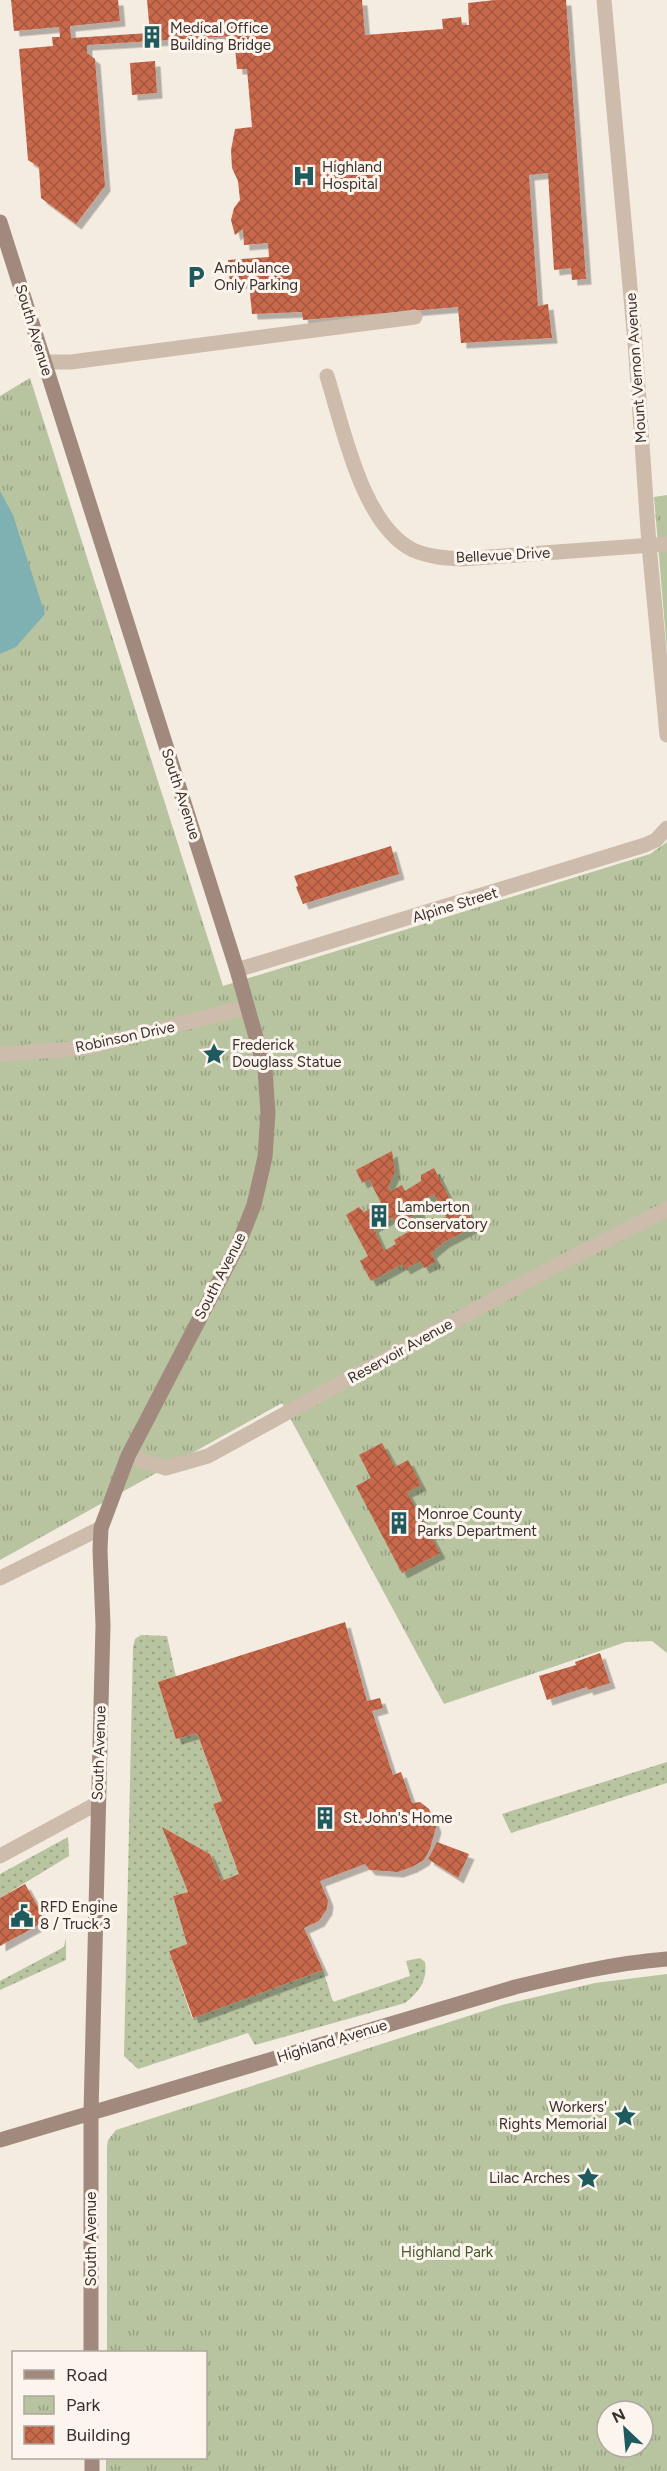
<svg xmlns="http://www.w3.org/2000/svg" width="667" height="2471" font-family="Figtree,sans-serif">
  <defs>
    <pattern id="grass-dots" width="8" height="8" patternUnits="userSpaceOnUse" patternTransform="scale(1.5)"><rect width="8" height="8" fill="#b8c4a0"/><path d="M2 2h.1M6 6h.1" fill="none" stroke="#97a083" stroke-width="1.8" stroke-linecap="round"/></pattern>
    <pattern id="park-tufts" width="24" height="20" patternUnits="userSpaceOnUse" patternTransform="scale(1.5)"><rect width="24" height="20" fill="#b8c4a0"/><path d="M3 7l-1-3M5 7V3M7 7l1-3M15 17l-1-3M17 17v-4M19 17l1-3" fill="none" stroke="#97a083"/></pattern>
    <pattern id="building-cross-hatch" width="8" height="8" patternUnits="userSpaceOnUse" patternTransform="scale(1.5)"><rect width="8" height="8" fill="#c8694b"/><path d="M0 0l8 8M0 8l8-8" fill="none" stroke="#a4573f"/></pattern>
    <filter id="shadow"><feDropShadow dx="5.5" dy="5.5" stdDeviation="0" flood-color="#0004"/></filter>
  </defs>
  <rect width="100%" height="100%" fill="#f4ebe1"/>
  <path fill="url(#grass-dots)" d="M141 1635 167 1636 176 1677V1738L197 1733 222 1801 213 1804 239 1874 221 1881 210 1854 163 1828 188 1892 173 1896 187 1944 169 1951 192 2018 323 1970 333 2002 410 1976 406 1961 420 1958 425 1962C428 1980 419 1992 405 2003L255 2045 248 2033 138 2069 124 2056 133 1647 135 1639Z
    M667 1762V1783L511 1833 502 1814Z
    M68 1837 69 1856 0 1898V1874Z
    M66 1938V1960L0 1990V1981L64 1947Z"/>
  <path fill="url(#park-tufts)" fill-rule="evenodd" d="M30 378 223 986 650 854 667 842V1653L652 1641 626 1642 444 1704 282 1403 0 1560V396Z
    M667 495V651L654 497Z
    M667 1974V2471H106V2458H206V2352H107V2147L108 2140 116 2130 502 2005 595 1983ZM607 2411H643V2447H607Z"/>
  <path fill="#7fb0b2" d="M0 491 13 515 45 614 16 647 0 654Z"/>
  <path fill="url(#building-cross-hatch)" fill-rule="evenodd" filter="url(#shadow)" d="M11 0H118L120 21 70 26 71 38 150 33 147 0H362L365 35 443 29 442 19 461 17 462 25H469L468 3 495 0H566L586 279 572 280 571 268 554 270 548 173 529 175 538 306 548 304 552 338 461 343 458 307 303 320 302 312 252 314 249 283 230 284 228 260 269 257 268 243 244 245 243 229 235 235 231 220 234 208 240 200 238 181 232 168 231 150 235 129 252 127 247 69H237L234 36 87 45V53L95 59 105 186 76 224 41 198 39 167 28 160 19 49 53 46 52 37H60L59 27 14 31Z
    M155 61 157 93 132 95 130 63Z
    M391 846 399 874 303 904 296 887 298 886 294 876Z
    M392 1151 395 1172 388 1187 391 1191 402 1185 405 1191 421 1181V1175L434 1168 457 1213 466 1208 475 1226 444 1242 431 1253 436 1262 424 1268 420 1261 405 1269 402 1264 371 1281 360 1261 368 1256 346 1215 359 1207 364 1212 381 1203 369 1179 362 1183 356 1170ZM434 1194 446 1217 436 1222 433 1218 394 1240 396 1244 384 1251 373 1227 392 1217 396 1225 420 1212 415 1204Z
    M382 1443 395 1467 408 1460 421 1485 407 1492 440 1553 402 1573 356 1486 371 1478 359 1455Z
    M345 1622 367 1701 380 1698 383 1708 372 1711 393 1775 401 1772 412 1803 420 1802 429 1809 436 1827 430 1849 424 1860 412 1867 398 1872 370 1870 365 1864 320 1881 328 1901 327 1909 319 1921 304 1928 323 1970 193 2018 169 1951 187 1944 173 1896 188 1892 162 1827 210 1854 221 1881 239 1874 213 1804 222 1801 197 1733 176 1739 158 1682Z
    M600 1653 610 1683 588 1690 587 1687 547 1700 539 1676 576 1665 575 1662Z
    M437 1842 469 1854 458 1878 428 1859Z
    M25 1884 46 1921 0 1946V1898Z"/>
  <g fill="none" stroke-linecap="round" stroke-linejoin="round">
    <path stroke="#cdbbac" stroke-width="15" d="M604 0 635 342 649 545 667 735
      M44 362H71L415 317
      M327 376C343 427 362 525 413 550 429 557 445 558 462 559L667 544
      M237 970 645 845 656 840 667 828
      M0 1054 86 1048 247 1007
      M128 1456 166 1468 208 1456 553 1267 667 1209
      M0 1578 101 1528
      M0 1856 98 1803"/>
    <path stroke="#a18a7d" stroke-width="15" d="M0 222 237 970 265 1069 268 1113 265 1157 254 1205 238 1245 128 1456 101 1528 100 1550 103 1625 91 2112V2352
      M0 2140 515 1987C565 1975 615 1963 667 1959
      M92 2458V2471"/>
  </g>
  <defs>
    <g id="building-bare" transform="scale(1.8)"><path d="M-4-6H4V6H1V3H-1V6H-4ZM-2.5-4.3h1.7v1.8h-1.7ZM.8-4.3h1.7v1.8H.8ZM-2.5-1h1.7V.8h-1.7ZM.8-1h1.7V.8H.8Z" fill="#1f5a5e" stroke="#fbf5ee" stroke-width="2.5" paint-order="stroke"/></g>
    <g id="hospital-bare" transform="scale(1.8)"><path d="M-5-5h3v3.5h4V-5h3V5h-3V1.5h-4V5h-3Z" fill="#1f5a5e" stroke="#fbf5ee" stroke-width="2.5" paint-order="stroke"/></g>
    <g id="parking-bare" transform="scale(1.8)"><path d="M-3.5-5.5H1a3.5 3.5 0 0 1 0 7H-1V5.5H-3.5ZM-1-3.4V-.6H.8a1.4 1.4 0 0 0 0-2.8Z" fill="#1f5a5e" stroke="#fbf5ee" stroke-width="2.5" paint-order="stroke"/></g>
    <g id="sight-bare" transform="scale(1.8)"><path d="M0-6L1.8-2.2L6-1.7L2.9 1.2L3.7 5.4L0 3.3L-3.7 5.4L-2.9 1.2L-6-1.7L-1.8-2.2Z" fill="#1f5a5e" stroke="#fbf5ee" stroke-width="2.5" paint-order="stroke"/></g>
    <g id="civic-bare" transform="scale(1.8)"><path d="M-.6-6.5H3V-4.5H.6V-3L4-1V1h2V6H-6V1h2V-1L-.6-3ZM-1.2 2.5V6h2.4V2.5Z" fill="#1f5a5e" stroke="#fbf5ee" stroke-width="2.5" paint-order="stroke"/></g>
  </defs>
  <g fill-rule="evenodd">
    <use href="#building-bare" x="152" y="37"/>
    <use href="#hospital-bare" x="304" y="176"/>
    <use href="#parking-bare" x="196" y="277"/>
    <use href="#sight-bare" x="214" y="1054"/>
    <use href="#building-bare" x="379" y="1216"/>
    <use href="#building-bare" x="399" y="1523"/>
    <use href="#building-bare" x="325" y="1818"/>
    <use href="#civic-bare" x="22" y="1916"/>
    <use href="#sight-bare" x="625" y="2116"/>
    <use href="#sight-bare" x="588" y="2178"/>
  </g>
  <g text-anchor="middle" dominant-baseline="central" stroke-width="6" stroke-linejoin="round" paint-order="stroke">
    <g font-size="15" fill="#3b302b" stroke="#fbf5ee" text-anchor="start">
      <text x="170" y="28">Medical Office<tspan x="170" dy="17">Building Bridge</tspan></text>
      <text x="322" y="167">Highland<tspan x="322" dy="17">Hospital</tspan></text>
      <text x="214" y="268">Ambulance<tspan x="214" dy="17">Only Parking</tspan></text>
      <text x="232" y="1045">Frederick<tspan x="232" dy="17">Douglass Statue</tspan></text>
      <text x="397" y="1207">Lamberton<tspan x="397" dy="17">Conservatory</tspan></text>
      <text x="417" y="1514">Monroe County<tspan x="417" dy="17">Parks Department</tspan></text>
      <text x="343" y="1818">St. John's Home</text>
      <text x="40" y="1907">RFD Engine<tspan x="40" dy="17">8 / Truck 3</tspan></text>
      <text x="607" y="2107" text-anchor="end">Workers'<tspan x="607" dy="17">Rights Memorial</tspan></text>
      <text x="570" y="2178" text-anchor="end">Lilac Arches</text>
    </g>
    <g font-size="15" fill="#3b302b" stroke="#fbf5ee">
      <text transform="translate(34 330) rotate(73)">South Avenue</text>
      <text transform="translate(636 368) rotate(-94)">Mount Vernon Avenue</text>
      <text transform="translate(503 555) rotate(-3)">Bellevue Drive</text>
      <text transform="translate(181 794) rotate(72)">South Avenue</text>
      <text transform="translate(455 905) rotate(-17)">Alpine Street</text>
      <text transform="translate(125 1037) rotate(-12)">Robinson Drive</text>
      <text transform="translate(220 1276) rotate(-63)">South Avenue</text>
      <text transform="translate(400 1351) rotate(-29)">Reservoir Avenue</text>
      <text transform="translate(99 1753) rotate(-88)">South Avenue</text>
      <text transform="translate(332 2041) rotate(-17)">Highland Avenue</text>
      <text transform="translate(91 2239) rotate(-90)">South Avenue</text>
    </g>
    <g font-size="15" fill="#4a5a2e" stroke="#fbf5ee">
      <text x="447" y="2252">Highland Park</text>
    </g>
  </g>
  <rect x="12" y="2351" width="195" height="108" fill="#fbf5ee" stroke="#aea6a0" stroke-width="1.5"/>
  <rect x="24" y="2370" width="30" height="9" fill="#a18a7d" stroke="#aea6a0" stroke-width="1.5"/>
  <text x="66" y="2381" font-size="18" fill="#3b302b">Road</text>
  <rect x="24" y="2396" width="30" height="18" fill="url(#park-tufts)" stroke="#aea6a0" stroke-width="1.5"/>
  <text x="66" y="2411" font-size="18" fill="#3b302b">Park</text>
  <rect x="24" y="2426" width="30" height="18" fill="url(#building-cross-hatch)" stroke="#aea6a0" stroke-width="1.5"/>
  <text x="66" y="2441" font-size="18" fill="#3b302b">Building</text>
  <g transform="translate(625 2429) rotate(334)"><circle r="28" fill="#fbf5ee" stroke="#aea6a0" stroke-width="1.5"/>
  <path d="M0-4.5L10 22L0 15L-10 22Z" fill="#1f5a5e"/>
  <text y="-9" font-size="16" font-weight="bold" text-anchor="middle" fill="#3b302b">N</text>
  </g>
</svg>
